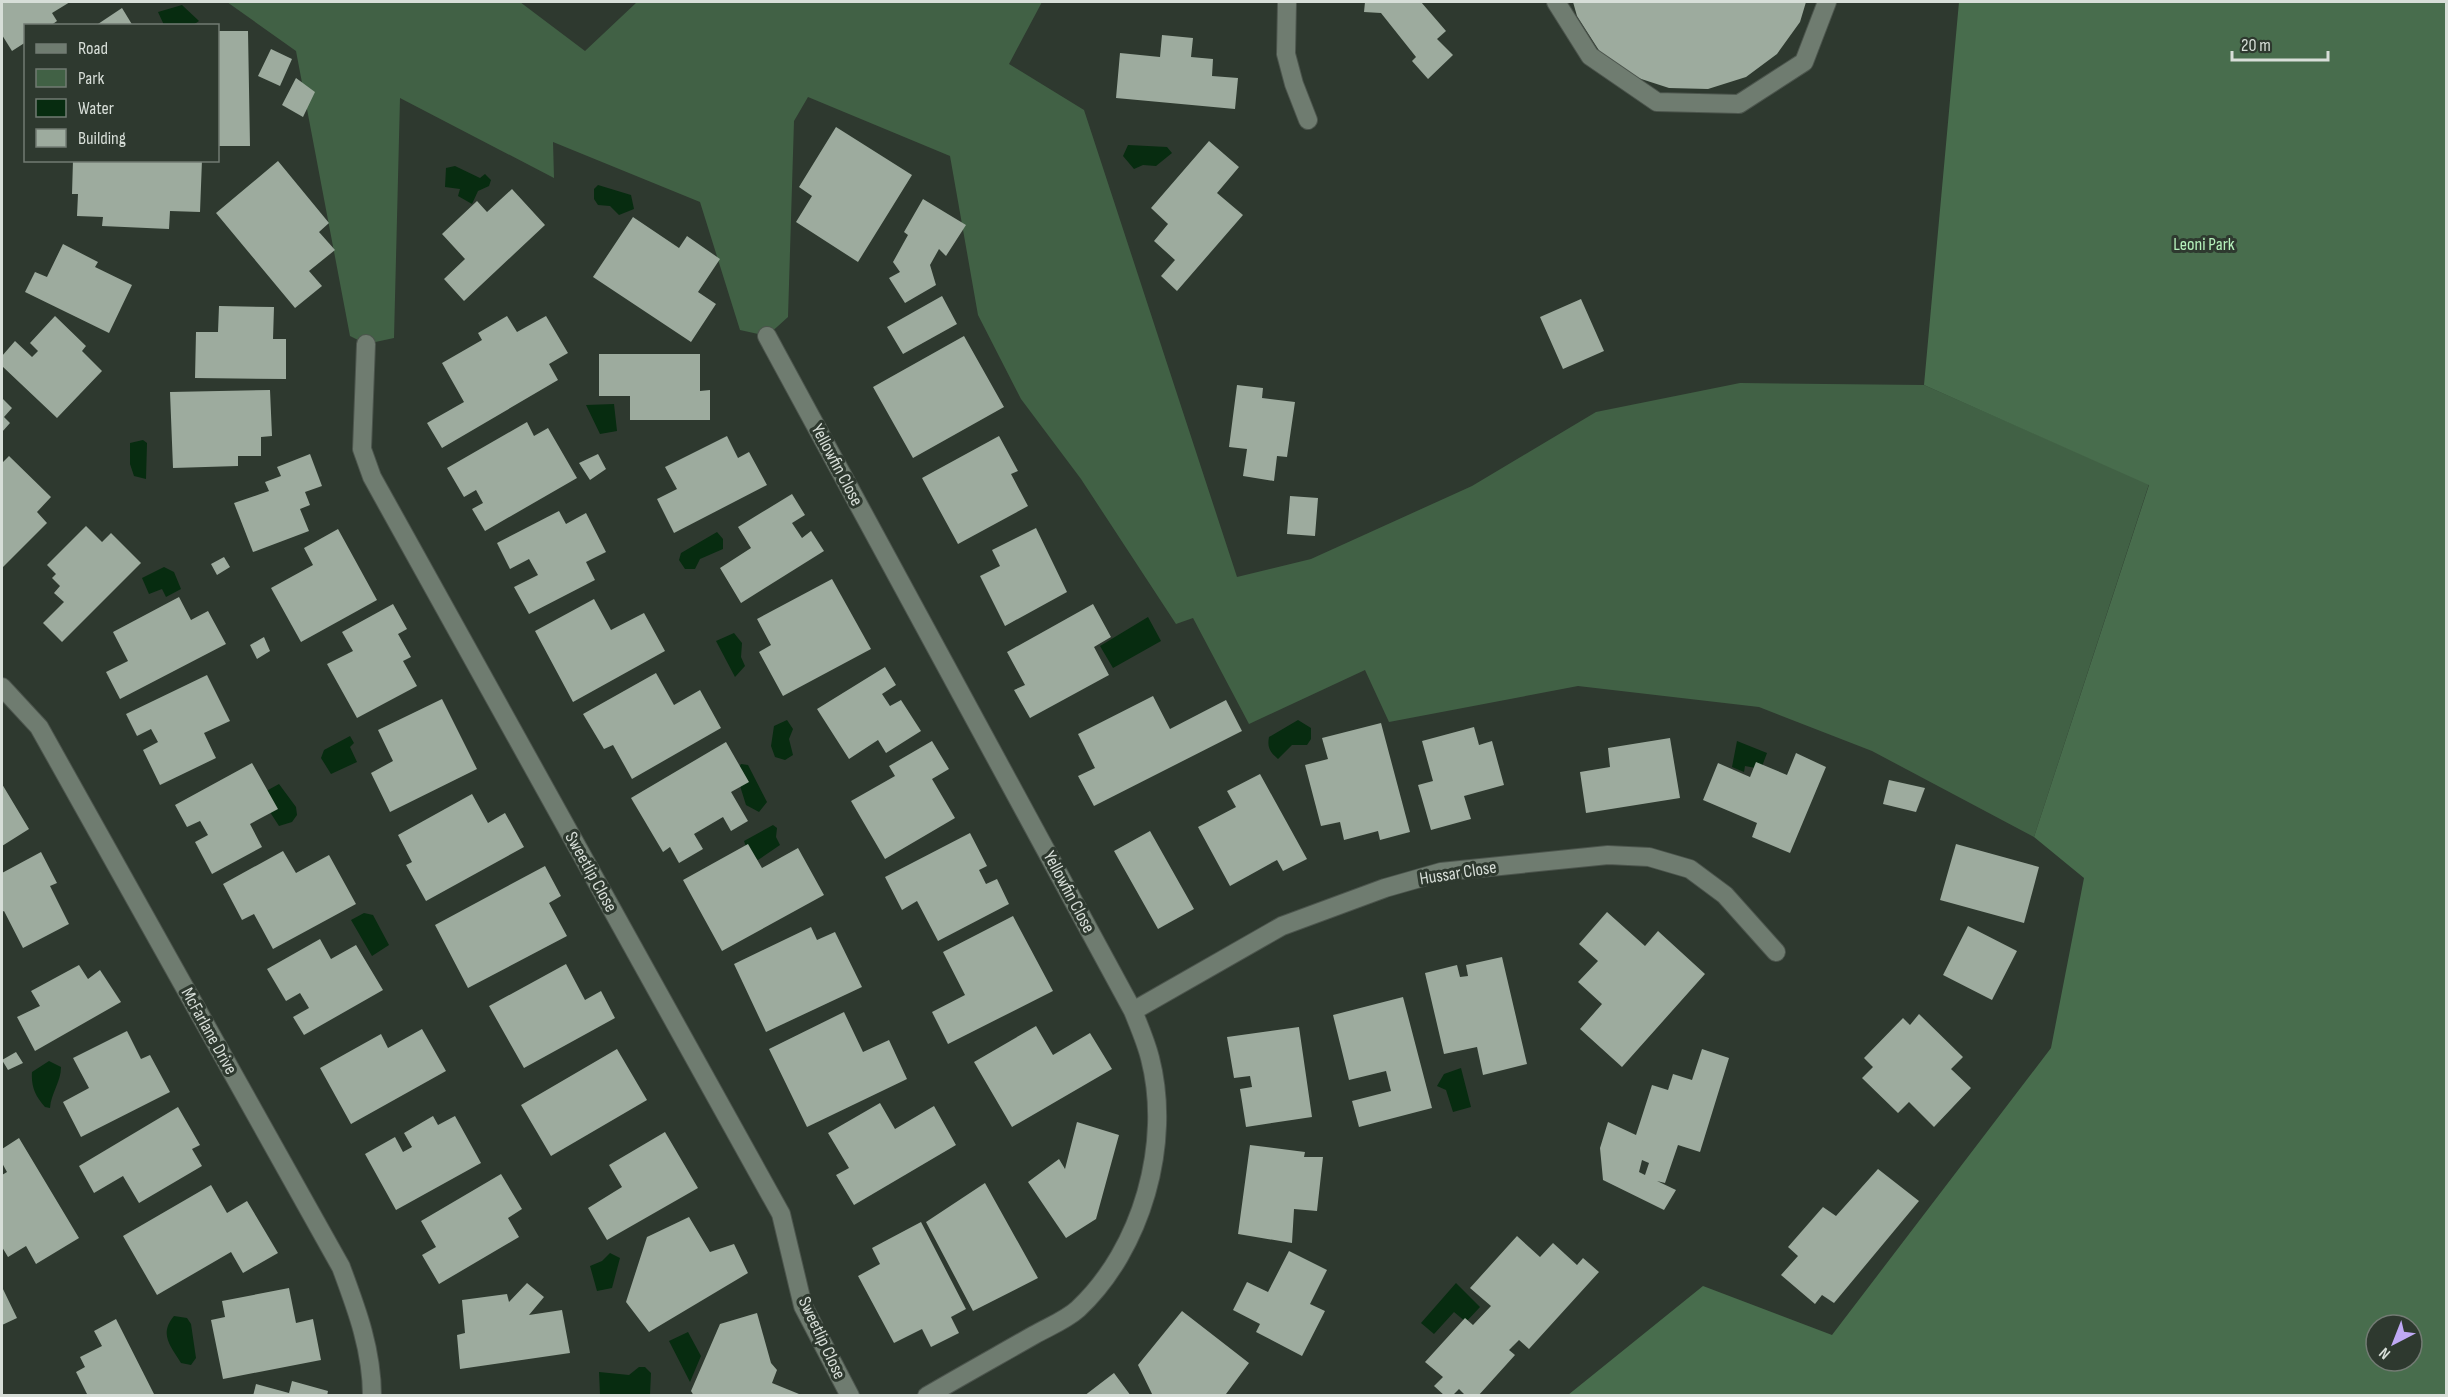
<svg xmlns="http://www.w3.org/2000/svg" width="2448" height="1397" font-family="'Sofia Sans Condensed',sans-serif">
  <rect width="100%" height="100%" fill="#2e392f"/>
  <path fill="#416145" d="M227 2H520L585 51 637 2H1042L1009 64 1084 110 1237 577 1311 559 1472 486 1596 412 1740 383 1924 385 2149 484 2034 837 1872 751 1759 707 1578 686 1389 722 1365 670 1249 724 1193 618 1176 624 1081 479 1021 399 978 315 950 156 808 97 794 121 788 317 767 336 740 330 700 202 553 142 554 178 400 98 394 338 366 344 350 336 296 51Z"/>
  <path fill="#486d4d" fill-rule="evenodd" d="M1959 2H2446V1395H1568L1703 1286 1832 1335 2051 1048 2084 878 2034 837 2149 485 1924 385ZM2376 1325H2412V1361H2376Z"/>
  <path fill="#072c10" d="M182 5 199 21 193 25H164L158 12Z
    M1128 145 1167 147 1172 153 1156 166 1143 165 1134 169 1123 156Z
    M455 166 480 178 485 174 491 180 489 186 478 191 472 204 458 196 460 189 445 187 446 168Z
    M598 185 631 195 634 209 619 215 610 206 598 205 594 199V189Z
    M614 404 617 431 600 434 586 405Z
    M143 440 147 443 146 479 134 476 130 464V443Z
    M717 532 723 539V549L700 559 695 569H685L679 560 681 553Z
    M164 567 174 572 181 589 166 597 162 589 149 594 142 578Z
    M1148 617 1161 641 1113 668 1100 646Z
    M734 633 742 643 741 657 745 666 735 677 716 641Z
    M787 720 793 729 789 739 793 755 785 760 775 757 771 746 774 726Z
    M1298 720 1311 728V739L1307 745H1292L1278 759C1270 752 1267 748 1269 737Z
    M350 736 354 743 350 747 357 762 331 774 321 758 324 750Z
    M1737 741 1767 753 1761 769 1745 766 1744 772 1732 767Z
    M741 764 748 765 767 802 759 812 746 805 736 773Z
    M279 784 296 807 297 815 292 822 279 826 259 795Z
    M773 825 777 828 776 837 780 845 758 860 749 855 744 841Z
    M364 913 373 915 389 945 372 956 351 920Z
    M49 1061 61 1067C61 1082 51 1093 50 1108L45 1107C35 1096 31 1086 32 1072Z
    M1461 1068 1471 1107 1453 1112 1446 1090 1437 1086 1444 1074Z
    M610 1253 620 1258 612 1288 597 1291 590 1266 602 1261Z
    M1456 1283 1480 1307 1466 1322 1454 1312 1434 1334 1421 1323Z
    M174 1316 187 1318 191 1324 196 1358 191 1365 181 1363C170 1345 159 1334 174 1316Z
    M688 1332 701 1356 690 1382 669 1341Z
    M639 1367H645L651 1373 650 1395H600L599 1372 629 1375Z"/>
  <path fill="#9dab9e" fill-rule="evenodd" d="M2 2H70L52 13 57 21 50 26H26V42L12 51 2 35Z
    M1365 2H1421L1446 31 1437 39 1453 55 1428 79 1412 61 1416 57 1381 13 1364 12Z
    M1573 2H1806L1800 22 1777 54 1746 77 1708 89 1669 88 1632 76 1600 52 1577 16Z
    M122 8 133 26H95Z
    M218 31H248L250 146H218Z
    M1162 35 1193 38 1191 57 1213 59 1212 76 1238 78 1235 109 1116 98 1120 53 1160 57Z
    M271 49 292 59 280 86 258 76Z
    M296 78 315 92 303 117 282 105Z
    M836 127 912 175 858 262 796 222 812 196 799 187Z
    M1209 141 1239 167 1217 193 1243 215 1177 291 1161 276 1175 260 1154 241 1168 224 1151 208Z
    M73 160H202L200 212 170 211 169 229 102 226 103 217 77 216 78 194H72Z
    M278 161 329 223 319 232 335 250 309 271 322 286 295 308 216 213Z
    M512 189 545 225 464 301 444 279 465 259 442 234 477 201 487 212Z
    M923 199 966 225 946 256 939 249 930 265 936 285 905 303 889 278 900 272 893 262 908 235 904 232Z
    M633 217 679 248 687 236 720 259 698 292 716 304 691 342 593 277Z
    M63 244 98 262 95 267 132 285 109 333 25 292 35 272 47 277Z
    M942 296 957 324 903 354 887 327Z
    M1581 299 1604 351 1563 369 1540 317Z
    M219 306 274 307 273 339H286V379L195 378 196 332H218Z
    M55 316 86 346 82 351 102 371 57 418 2 366V356L15 341 32 357 38 351 30 343Z
    M507 316 517 332 546 316 568 353 549 364 558 380 442 448 427 423 464 402 442 363 482 340 478 333Z
    M964 336 1004 407 913 458 873 387Z
    M599 354H700V391L710 390V420H630V396H599Z
    M1237 385 1263 388 1262 398 1295 402 1287 457 1277 456 1274 481 1243 476 1247 449 1229 447Z
    M270 390 272 436 261 437V456H238V466L173 468 170 392Z
    M2 398 12 408 4 417 10 423 2 432Z
    M527 422 534 436 548 428 577 478 485 531 472 509 483 503 476 490 464 497 447 468Z
    M727 436 738 458 749 452 767 485 674 533 657 499 677 489 665 467Z
    M999 436 1018 471 1011 474 1028 506 958 544 922 478Z
    M310 454 322 486 305 492 310 505 300 509 309 531 253 552 234 503 269 491 265 482 281 476 277 467Z
    M598 454 606 469 590 480 579 463Z
    M9 456 51 497 37 512 47 523 3 567 2 566V463Z
    M792 494 805 515 792 523 802 538 811 531 824 551 741 603 720 568 751 548 738 527Z
    M1290 496 1318 498 1315 536 1287 534Z
    M559 511 566 524 586 513 606 552 586 562 595 580 529 614 514 587 538 575 529 559 510 569 497 543Z
    M86 526 102 542 111 533 141 563 62 642 43 623 64 602 54 593 60 586 52 578 56 574 47 565Z
    M1036 528 1067 592 1005 626 980 576 1000 566 992 550Z
    M338 529 377 600 301 642 271 588 313 565 304 548Z
    M224 557 230 567 217 575 211 564Z
    M832 579 871 649 783 696 759 652 771 645 757 619Z
    M179 597 191 620 208 611 226 644 120 699 106 672 128 661 113 632Z
    M594 599 611 630 644 613 665 651 573 702 535 631Z
    M393 604 407 629 398 634 411 657 403 661 417 686 357 718 327 664 353 651 342 632Z
    M1093 604 1111 637 1094 647 1109 675 1030 718 1014 690 1025 685 1007 652Z
    M264 637 270 651 257 659 250 645Z
    M885 667 896 685 882 694 890 706 901 700 921 731 886 753 878 740 849 759 817 709Z
    M656 673 674 705 700 690 721 728 632 779 613 745 604 749 583 714Z
    M207 675 230 721 204 733 216 758 160 785 143 750 158 742 151 729 137 736 126 714Z
    M1153 696 1170 729 1226 700 1242 731 1094 806 1078 776 1095 768 1078 734Z
    M442 699 477 769 390 812 371 773 393 761 378 730Z
    M1381 723 1410 832 1380 840 1378 831 1344 840 1340 822 1321 826 1305 765 1328 759 1322 738Z
    M1474 727 1479 745 1492 741 1504 785 1464 796 1471 819 1431 830 1418 785 1433 781 1422 741Z
    M1670 738 1680 798 1586 813 1580 772 1610 767 1608 748Z
    M932 741 949 769 932 779 955 818 885 859 851 801 895 776 889 766Z
    M726 742 749 782 731 792 748 821 731 831 723 817 694 834 703 849 679 863 670 847 663 852 631 798Z
    M1796 753 1826 767 1790 853 1752 837 1757 823 1703 800 1718 763 1750 777 1756 762 1787 775Z
    M252 763 278 809 250 824 262 847 212 874 195 842 208 835 200 821 187 827 175 805Z
    M1260 774 1307 859 1283 871 1277 860 1230 886 1198 827 1236 807 1227 791Z
    M1889 780 1925 788 1916 812 1883 804Z
    M2 784 29 829 2 846Z
    M472 794 488 823 505 813 524 847 426 901 406 865 412 862 398 835Z
    M1150 831 1194 909 1158 929 1114 851Z
    M970 833 987 866 979 870 986 884 997 879 1009 904 938 941 917 901 902 910 885 877Z
    M748 844 762 868 798 848 824 895 722 951 683 880Z
    M1956 844 2039 867 2024 923 1940 900Z
    M283 851 296 873 329 855 356 904 273 949 254 914 242 920 223 884Z
    M41 852 57 883 50 886 69 924 23 948 4 911 2 912V873Z
    M545 866 561 896 549 903 567 936 468 988 435 925Z
    M1607 912 1645 946 1658 931 1705 974 1622 1067 1580 1029 1602 1004 1578 982 1598 961 1579 944Z
    M1013 916 1053 991 948 1044 932 1012 965 995 943 952Z
    M1968 926 2017 951 1992 1000 1943 975Z
    M811 927 817 940 835 932 862 987 766 1032 734 964Z
    M320 939 331 959 356 945 383 990 304 1035 293 1017 309 1008 300 993 286 1001 267 969Z
    M1502 957 1527 1064 1483 1075 1477 1047 1444 1054 1425 973 1457 965 1460 977 1468 976 1466 965Z
    M566 964 585 1000 601 991 615 1018 524 1068 489 1006Z
    M79 965 88 979 100 970 121 1002 35 1051 17 1017 40 1006 31 991Z
    M1403 997 1432 1108 1359 1127 1352 1101 1391 1091 1386 1071 1349 1080 1333 1015Z
    M844 1012 863 1052 889 1040 907 1079 807 1127 769 1049Z
    M1919 1014 1963 1057 1951 1069 1971 1088 1934 1127 1909 1102 1898 1113 1862 1078 1873 1067 1864 1058 1903 1018 1910 1025Z
    M1036 1026 1053 1055 1090 1033 1112 1069 1012 1127 974 1062Z
    M1299 1027 1312 1117 1246 1127 1240 1089 1252 1087 1250 1076 1234 1078 1227 1037Z
    M422 1029 446 1071 351 1124 320 1068 381 1034 388 1048Z
    M127 1031 141 1059 150 1055 170 1092 81 1137 63 1102 89 1088 73 1058Z
    M617 1049 647 1100 551 1156 521 1105Z
    M1702 1049 1729 1058 1700 1152 1678 1145 1665 1183 1657 1181 1676 1190 1664 1210 1603 1180 1600 1148 1608 1122 1636 1135 1652 1085 1668 1090 1673 1074 1692 1080ZM1642 1160 1649 1163 1645 1175 1639 1172Z
    M16 1052 23 1063 8 1070 2 1060Z
    M880 1103 895 1129 934 1106 956 1145 854 1205 836 1175 849 1168 828 1133Z
    M178 1107 200 1145 192 1149 202 1166 139 1203 123 1176 94 1193 79 1166Z
    M433 1116 438 1125 455 1116 481 1163 396 1210 365 1154 395 1137 403 1152 412 1147 404 1133Z
    M1077 1122 1119 1135 1096 1219 1066 1238 1028 1182 1059 1159 1065 1169Z
    M665 1132 698 1188 607 1240 588 1208 622 1187 609 1165Z
    M19 1138 79 1238 36 1264 26 1246 8 1257 2 1247V1175L7 1172 2 1163V1149Z
    M1250 1145 1305 1152 1304 1157H1323L1317 1211 1294 1209 1292 1243 1238 1234Z
    M1878 1169 1919 1201 1834 1303 1822 1295 1815 1304 1781 1275 1798 1256 1788 1247 1823 1207 1836 1216Z
    M501 1174 522 1209 508 1218 519 1237 439 1284 422 1255 436 1247 421 1221Z
    M985 1183 1038 1278 973 1311 926 1222Z
    M211 1185 227 1213 247 1201 278 1253 243 1273 231 1252 157 1295 123 1236Z
    M689 1217 710 1252 734 1244 748 1273 649 1332 626 1302 647 1237Z
    M921 1222 966 1309 951 1317 959 1333 931 1347 922 1329 894 1343 858 1276 880 1264 872 1248Z
    M1517 1236 1540 1257 1553 1243 1577 1265 1583 1258 1599 1272 1529 1349 1519 1340 1509 1350 1515 1355 1478 1396H1466L1459 1389 1452 1396H1445L1434 1386 1443 1377 1425 1362 1465 1318 1473 1325 1491 1306 1470 1288Z
    M1289 1251 1327 1270 1310 1304 1325 1311 1302 1356 1256 1332 1260 1324 1233 1310 1247 1282 1268 1292Z
    M527 1283 544 1297 529 1315 562 1310 570 1353 460 1369 457 1335 465 1333 462 1300 507 1294 509 1302Z
    M2 1287 17 1318 2 1325Z
    M289 1288 296 1323 313 1319 321 1360 223 1379 211 1320 225 1317 222 1301Z
    M1182 1311 1249 1363 1226 1394 1228 1396H1153L1138 1365Z
    M757 1313 771 1363 777 1370 772 1383 799 1394 798 1396H694L691 1391 720 1324Z
    M116 1319 155 1396H88L76 1372 85 1367 80 1357 102 1346 94 1331Z
    M1114 1373 1131 1396H1084Z
    M292 1381 328 1391 327 1396H253L256 1384 289 1393Z"/>
  <g fill="none" stroke-linecap="round" stroke-linejoin="round">
    <g stroke="#4c554d" stroke-width="20">
      <path id="street" d="M1287 2 1286 54 1294 84 1308 120
        M1556 2 1590 56 1657 102 1739 104 1804 62 1827 2
        M767 336 1133 1011C1139 1026 1146 1042 1150 1058 1172 1143 1142 1249 1078 1309 1066 1320 1048 1327 1034 1335 999 1355 963 1375 927 1396
        M366 344 362 449 372 477 781 1214 803 1306 850 1396
        M2 687 39 727 341 1267C357 1310 372 1350 372 1396
        M1133 1011 1282 926 1385 888 1441 872 1608 855 1649 857 1690 869 1725 895 1776 952"/>
    </g>
    <use href="#street" stroke="#6f7c70" stroke-width="18"/>
  </g>
  <g text-anchor="middle" dominant-baseline="central" stroke-width="6" stroke-linejoin="round" paint-order="stroke">
    <g font-size="18" fill="#b5f1bb" stroke="#2e392f">
      <text x="2204" y="244">Leoni Park</text>
    </g>
    <g font-size="18" fill="#d7ded8" stroke="#2e392f">
      <text transform="translate(837 465) rotate(62)">Yellowfin Close</text>
      <text transform="translate(591 872) rotate(61)">Sweetlip Close</text>
      <text transform="translate(1458 873) rotate(-9)">Hussar Close</text>
      <text transform="translate(1069 892) rotate(62)">Yellowfin Close</text>
      <text transform="translate(209 1031) rotate(61)">McFarlane Drive</text>
      <text transform="translate(822 1338) rotate(65)">Sweetlip Close</text>
    </g>
  </g>
  <rect width="2448" height="1397" fill="none" stroke="#d7ded8" stroke-width="6"/>
  <rect x="24" y="24" width="195" height="138" fill="#2e392f" stroke="#727b73" stroke-width="1.5"/>
  <rect x="36" y="44" width="30" height="9" fill="#6f7c70" stroke="#727b73" stroke-width="1.5"/>
  <text x="78" y="54" font-size="18" fill="#d7ded8">Road</text>
  <rect x="36" y="69" width="30" height="18" fill="#416145" stroke="#727b73" stroke-width="1.5"/>
  <text x="78" y="84" font-size="18" fill="#d7ded8">Park</text>
  <rect x="36" y="99" width="30" height="18" fill="#072c10" stroke="#727b73" stroke-width="1.5"/>
  <text x="78" y="114" font-size="18" fill="#d7ded8">Water</text>
  <rect x="36" y="129" width="30" height="18" fill="#9dab9e" stroke="#727b73" stroke-width="1.5"/>
  <text x="78" y="144" font-size="18" fill="#d7ded8">Building</text>
  <g transform="translate(2394 1343) rotate(222)"><circle r="28" fill="#2e392f" stroke="#727b73" stroke-width="1.5"/>
  <path d="M0-4.5L10 22L0 15L-10 22Z" fill="#bfa9f4"/>
  <text y="-9" font-size="16" font-weight="bold" text-anchor="middle" fill="#d7ded8">N</text>
  </g>
  <path d="M2232 51v9h96v-9" fill="none" stroke="#d7ded8" stroke-width="3"/>
  <text x="2241" y="51" font-size="18" fill="#d7ded8" stroke="#2e392f" stroke-width="4.5" paint-order="stroke">20 m</text>
</svg>
